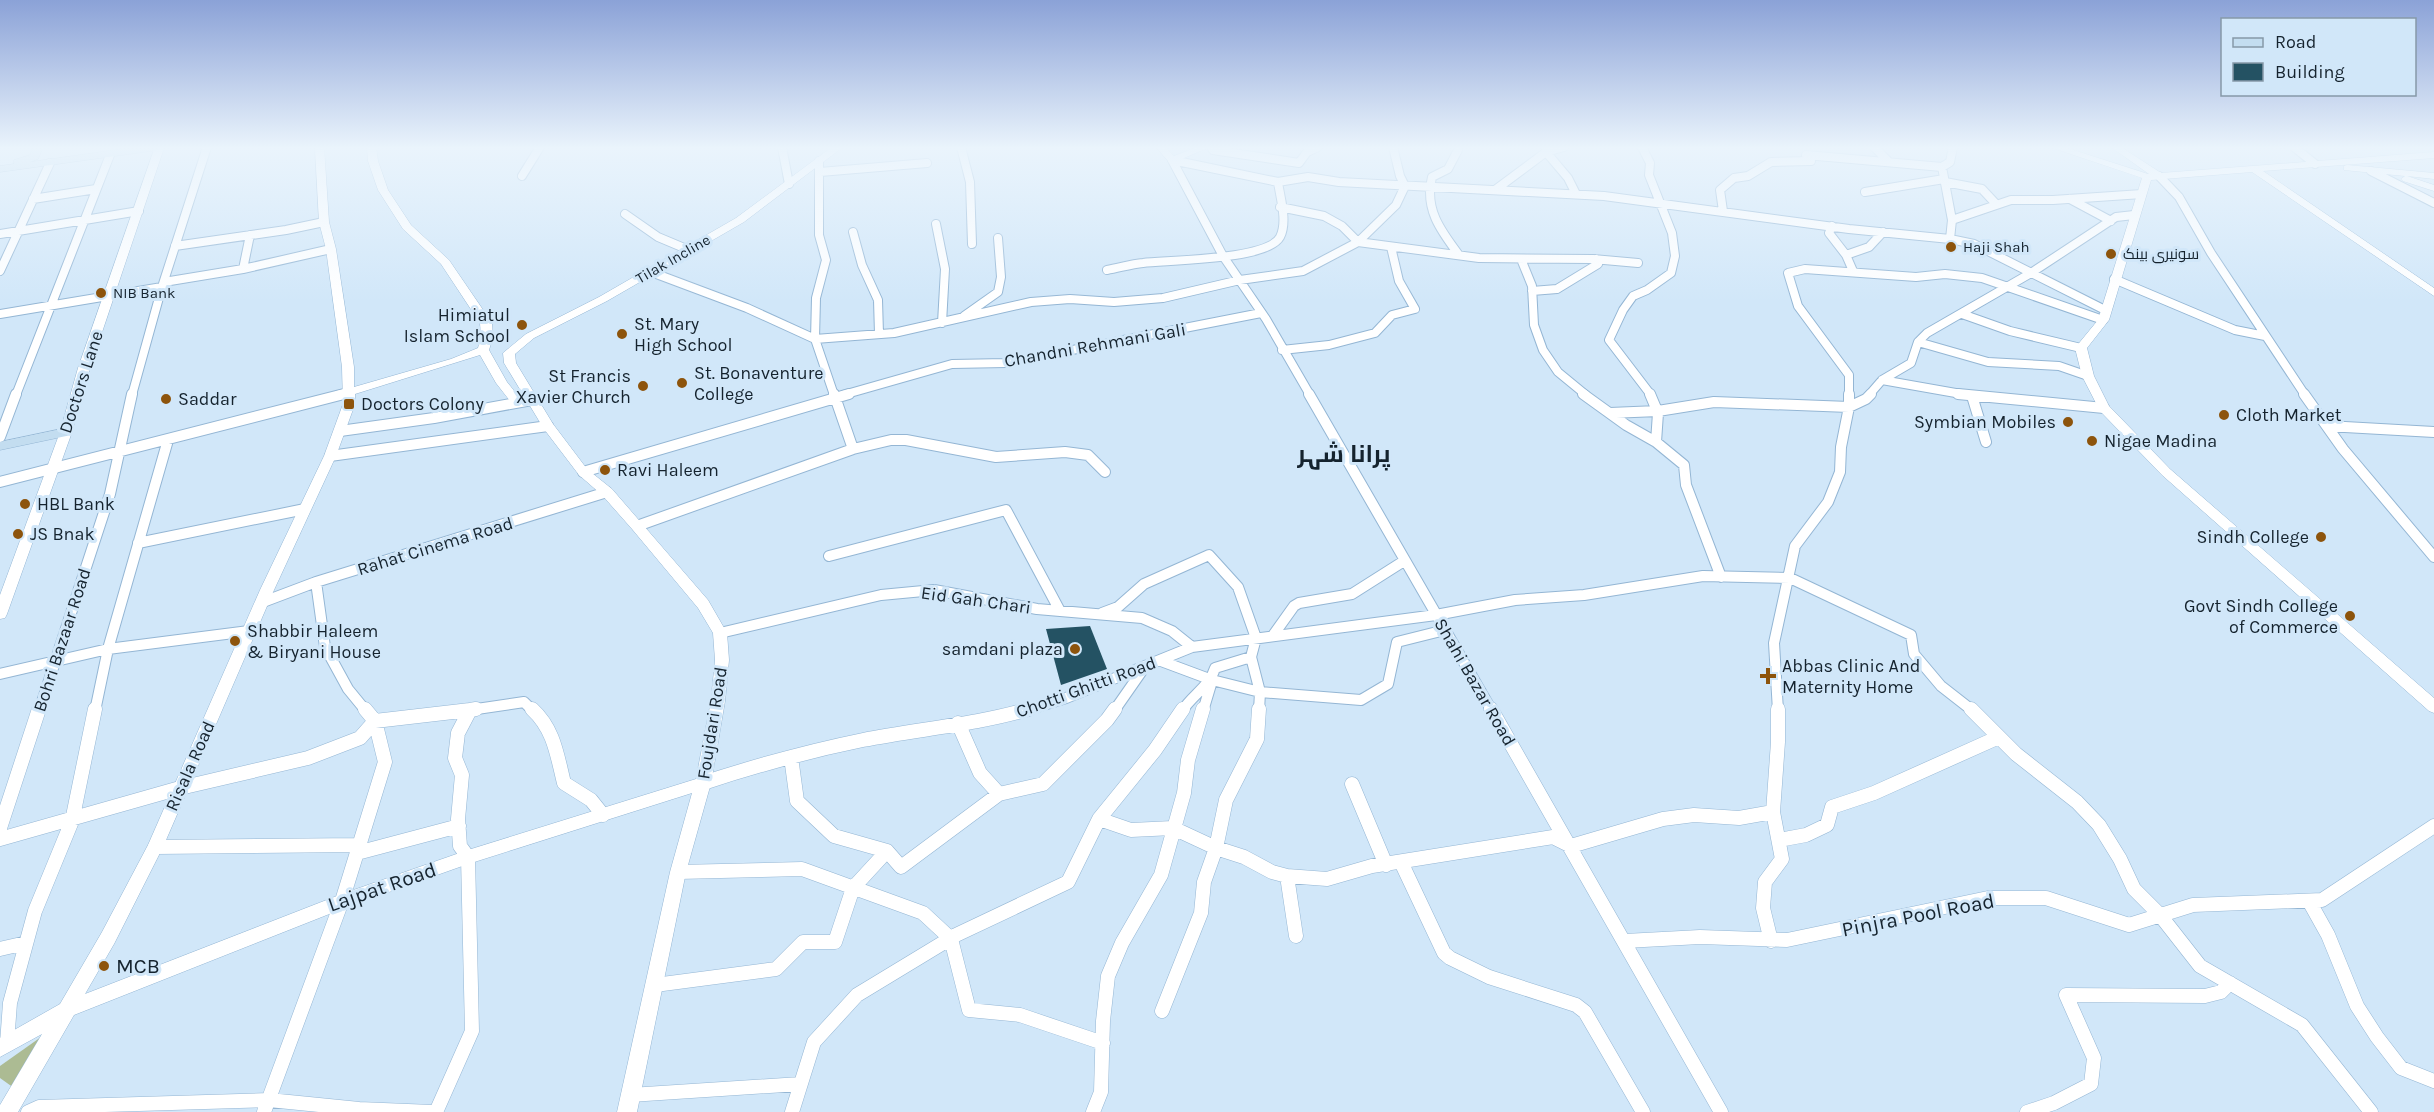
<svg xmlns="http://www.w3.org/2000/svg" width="2434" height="1112" font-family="Karla,Cairo,sans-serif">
  <rect width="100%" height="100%" fill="#d1e7f9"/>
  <path fill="#acbb93" d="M41 1037 14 1088 0 1078V1066Z"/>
  <path fill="#245263" d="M1090 626 1107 669 1061 685 1046 629Z"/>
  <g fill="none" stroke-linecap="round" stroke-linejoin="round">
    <g stroke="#94b6d4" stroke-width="10">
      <path id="minor-far2" d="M782 147 789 184
        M961 147 970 182 972 244
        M1211 147 1213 150 1299 163 1307 152 1318 147
        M1642 147 1650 163 1649 175 1672 233 1675 256 1671 273 1647 290 1633 296 1623 310 1609 340 1651 395
        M1874 147 1888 161
        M1953 147 1950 162 1942 167 1952 220 1950 239 1974 244 2105 310
        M2294 147 2315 164
        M1458 150 1448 169 1432 177C1424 209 1441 231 1459 255
        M1546 152 1568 178 1576 194
        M1806 155 1942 167
        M1172 160 1223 256 1266 319 1310 395
        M1172 160 1278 182 1308 177 1339 182 1604 196 1849 229 1950 239
        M819 161V235L826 260 816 298 815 339 834 395
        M2371 171 2434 203
        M820 172 927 163
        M522 176 540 147
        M2159 176 2179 197 2211 253 2305 395
        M1945 182 1982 189 1996 204
        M1495 190 1546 152 1564 147
        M1865 192 1944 179
        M33 199 96 189
        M2070 199 2111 221
        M1280 207 1324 216 1342 226 1358 242 1479 258 1593 259 1638 263
        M1723 211 1720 190 1734 178 1748 176 1771 162 1811 161
        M625 214 658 237 689 250
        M1952 220 2011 200H2053L2142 194
        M936 224 945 269 942 323
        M1832 226 1829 233 1846 255 1853 271
        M853 232 862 265 878 300 879 334
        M0 234 139 211
        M175 246 286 230 324 222
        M1846 255 1869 247 1883 232
        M1521 259 1532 286 1534 325 1543 350 1558 372 1586 395
        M243 269 250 235
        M1107 270C1119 268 1131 264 1143 263 1169 260 1268 260 1280 237 1288 222 1280 197 1278 182
        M0 271 50 163
        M651 272 747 308 815 339 894 333 1031 302 1070 299 1114 302 1163 298 1240 280 1303 271 1358 242 1396 205 1405 186 1400 176 1393 147
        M2114 279 2235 330 2265 336
        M164 282 243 269 331 249
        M1532 291 1557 289 1598 264 1596 259
        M0 314 162 287
        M1962 314 2010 331 2081 348
        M964 316 998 292 1001 277 998 238
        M1918 342 1988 362 2059 366 2088 376
        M1282 350 1329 345 1375 333 1392 315 1415 309 1399 281 1391 247
        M1882 380 1967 395
        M16 395 110 155
        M132 395 162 287 207 147
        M338 395 350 392
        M843 395 952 364 1006 363 1261 313
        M1849 395V375L1798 306 1788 273 1805 269 1916 277 1945 274 1982 278 2103 320
        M1869 395 1882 380 1911 363 1918 342 1927 333 2031 273 2116 217 2134 215"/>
    </g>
    <g stroke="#94b6d4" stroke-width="12">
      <path id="minor-far1" d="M834 394 853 449 891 440H906L996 457 1065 452 1088 455 1105 472
        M1309 394 1492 711
        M1583 394 1626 425 1656 442
        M1650 394 1658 413 1656 442 1684 465 1686 485 1721 577
        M1958 394 2104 408
        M2304 394 2343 449 2434 557
        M1972 396 1986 442
        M1610 413 1658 411 1714 402 1849 407 1866 399 1871 394
        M2327 426 2434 432
        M340 431 434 418 532 400
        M0 437 16 394
        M330 456 548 426
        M583 472 849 394
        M0 482 344 394
        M637 526 853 449
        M138 543 305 509
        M829 556 1006 510 1060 611
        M316 582 325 647 348 689 366 711
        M263 602 316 582 607 492
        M1102 613 1118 607 1144 584 1209 555 1238 587 1256 638 1251 657 1215 668C1210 686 1192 695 1182 711
        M720 633 881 595 934 590 1037 609 1142 618 1172 631 1192 647
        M1274 634 1294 606 1299 603 1352 594 1404 561
        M1251 657 1260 692 1259 711
        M1161 661 1212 680 1260 692 1361 700 1388 684 1397 642 1445 630
        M0 674 108 649 249 631
        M470 710 524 702 533 711
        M39 711 110 494 132 394
        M95 711 108 649 168 440
        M465 711H470
        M1024 711 1066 698 1192 647 1436 615 1515 600 1584 595 1703 576 1790 578 1911 635 1914 654 1941 686 1973 711
        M1114 711 1144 668
        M1203 711 1212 681
        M1778 711 1774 643 1795 546 1828 502 1840 472 1841 447 1849 407V394"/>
    </g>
    <g stroke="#94b6d4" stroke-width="15">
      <path id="minor" d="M532 709C554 729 557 755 564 783L591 800 603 815
        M1491 709 1721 1112
        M1971 709 2016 754 2077 802 2099 825 2120 859 2134 889 2160 915 2200 966 2302 1025 2371 1112
        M470 710 476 709
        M958 723 980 773 999 794
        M791 757 797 801 834 836 887 851 901 867 999 794 1043 784 1107 720 1115 709
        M703 783C755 766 809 751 863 740 918 729 975 725 1029 709
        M1352 784 1386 865
        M1099 819 1131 830 1173 828 1216 848 1244 857 1272 872 1287 876 1327 879 1372 866 1553 837 1571 846 1663 819 1694 815 1739 818 1773 812
        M0 828 39 709
        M0 839 180 788 308 758 360 738 375 721 470 710 458 733 455 758 462 775 458 819 460 846 468 857 472 1031 436 1112
        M1779 840 1806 835 1827 825 1832 807 1874 793 1999 737
        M155 847 359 845
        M357 853 459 826
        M1401 862 1444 953 1450 958 1489 977 1576 1005 1585 1012 1643 1112
        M678 872 802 869 923 913 951 939 969 1010 1020 1015 1103 1043
        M1287 876 1296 936
        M2309 901 2328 935 2357 1006 2377 1037 2401 1068 2434 1081
        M1625 941 1700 937 1787 940 1988 898H2046L2129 925 2193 905 2322 900 2434 826
        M1771 941 1763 908 1765 882 1782 859 1773 812 1778 742V709
        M0 949 26 943
        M655 985 776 969 803 942H835L853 888 887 851
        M1162 1011 1201 913 1204 882 1216 848 1226 800 1257 739 1259 709
        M7 1043 10 1003 35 911 72 821 95 709
        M630 1095 800 1084
        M28 1112 39 1107 269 1100 359 1109 432 1112
        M264 1112 342 901 385 762 375 721 365 709
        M792 1112 814 1042 857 995 956 935 1068 882 1099 819 1155 750 1183 709
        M1093 1112 1101 1092 1103 1021 1108 976 1122 943 1161 875 1184 793 1188 760 1203 709
        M2027 1112 2054 1103 2091 1084 2094 1058 2066 995 2205 996 2221 992 2230 983"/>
    </g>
    <g stroke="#94b6d4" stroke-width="1">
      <path id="tertiary" d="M155 147 164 148 90 368 72 432 7 614 5 618 0 619V595L60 432 78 368Z
        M315 147H324L329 222 336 249 354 367V387L451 359 478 348 481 337 480 323 441 264 403 229 378 190 368 161 367 147H376L378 161 388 190 411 225 449 260 492 323 493 337 489 350 507 382 524 403 518 407 514 406 496 383 480 355 355 394V404L336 456 274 590 163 847 114 944 85 994 342 894 468 850 696 779 711 701 715 660 713 633 698 608 632 529 602 495 579 475 544 429 504 363 503 353 526 334 599 297 736 218 832 147H843L744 222 607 301 534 338 515 354 516 363 553 424 587 469 612 489 708 600 727 633 729 660 725 701 711 783 686 872 637 1112H617L670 872 692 793 468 864 347 907 74 1015 18 1112H0V1105L42 1034 0 1057V1038L60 1004 102 932 148 845 260 590 324 456 343 404 342 367 326 249 319 222Z
        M1156 147H1165L1174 156 1197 147H1210L1172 163 1169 162Z
        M2050 147H2064L2148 174H2149L2111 147H2121L2161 173 2434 152V158L2263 171 2434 288V296L2252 172 2151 180 2109 320 2087 348 2094 376 2109 406 2170 469 2434 698V713L2429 711 2162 475 2100 411 2082 376 2075 348 2098 320 2142 178Z
        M2347 165 2434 173V179L2407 176 2434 185V191L2403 181 2401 179 2405 176 2344 170V166Z"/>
    </g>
    <g stroke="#94b6d4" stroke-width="1">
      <path id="secondary" d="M33 147H43L38 159 30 162 137 147H163L158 150 0 172V166L14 164V160L30 155Z
        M66 428 73 432 71 435 0 450V442Z"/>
    </g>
    <use href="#minor-far2" stroke="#fff" stroke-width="8"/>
    <use href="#minor-far1" stroke="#fff" stroke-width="10"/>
    <use href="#minor" stroke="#fff" stroke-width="14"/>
    <use href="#tertiary" fill="#fff" fill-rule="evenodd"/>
    <use href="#secondary" fill="#c3ddf0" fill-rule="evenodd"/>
  </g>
  <linearGradient id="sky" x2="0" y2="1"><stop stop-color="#8ba2d7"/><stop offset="0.49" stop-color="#eaf4fc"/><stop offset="1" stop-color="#eaf4fc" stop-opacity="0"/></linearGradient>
  <rect width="2434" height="302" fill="url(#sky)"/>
  <g fill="#8d540c" stroke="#d1e7f9" stroke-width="2">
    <circle cx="1951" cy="247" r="6"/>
    <circle cx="2111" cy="254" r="6"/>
    <circle cx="101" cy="293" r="6"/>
    <circle cx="522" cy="325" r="6"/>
    <circle cx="622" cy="334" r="6"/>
    <circle cx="682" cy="383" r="6"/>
    <circle cx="643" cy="386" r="6"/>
    <circle cx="166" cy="399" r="6"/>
    <rect x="343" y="398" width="12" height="12" rx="3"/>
    <circle cx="2224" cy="415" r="6"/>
    <circle cx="2068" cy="422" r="6"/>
    <circle cx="2092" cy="441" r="6"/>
    <circle cx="605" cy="470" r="6"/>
    <circle cx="25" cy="504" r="6"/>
    <circle cx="18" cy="534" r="6"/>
    <circle cx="2321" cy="537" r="6"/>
    <circle cx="2350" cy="616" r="6"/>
    <circle cx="235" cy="641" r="6"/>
    <circle cx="1075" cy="649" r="6"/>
    <path d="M1765 667h6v6h6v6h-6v6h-6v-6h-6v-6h6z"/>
    <circle cx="104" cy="966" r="6"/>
  </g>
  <g text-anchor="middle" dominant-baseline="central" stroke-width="6" stroke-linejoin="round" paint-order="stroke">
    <g font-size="15" fill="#15232e" stroke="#d1e7f9" text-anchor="start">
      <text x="1963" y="247">Haji Shah</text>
      <text x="2123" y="254">سونیری بینک</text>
      <text x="113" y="293">NIB Bank</text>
    </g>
    <g font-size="15" fill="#15232e" stroke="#d1e7f9">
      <text transform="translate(673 259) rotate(-30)">Tilak Incline</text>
    </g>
    <g font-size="18" fill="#15232e" stroke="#d1e7f9" text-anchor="start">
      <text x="510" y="315" text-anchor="end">Himiatul<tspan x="510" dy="21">Islam School</tspan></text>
      <text x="634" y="324">St. Mary<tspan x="634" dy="21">High School</tspan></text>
      <text x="694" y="373">St. Bonaventure<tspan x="694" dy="21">College</tspan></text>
      <text x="631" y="376" text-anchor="end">St Francis<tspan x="631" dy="21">Xavier Church</tspan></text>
      <text x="178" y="399">Saddar</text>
      <text x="361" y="404">Doctors Colony</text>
      <text x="2236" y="415">Cloth Market</text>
      <text x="2056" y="422" text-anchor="end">Symbian Mobiles</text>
      <text x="2104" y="441">Nigae Madina</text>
      <text x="617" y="470">Ravi Haleem</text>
      <text x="37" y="504">HBL Bank</text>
      <text x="30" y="534">JS Bnak</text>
      <text x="2309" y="537" text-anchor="end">Sindh College</text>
      <text x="2338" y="606" text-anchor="end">Govt Sindh College<tspan x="2338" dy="21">of Commerce</tspan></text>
      <text x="247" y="631">Shabbir Haleem<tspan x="247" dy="21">&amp; Biryani House</tspan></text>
      <text x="1063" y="649" text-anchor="end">samdani plaza</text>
      <text x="1782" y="666">Abbas Clinic And<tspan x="1782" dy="21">Maternity Home</tspan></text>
    </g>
    <g font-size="18" fill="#15232e" stroke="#d1e7f9">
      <text transform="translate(1095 345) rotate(-10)">Chandni Rehmani Gali</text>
      <text transform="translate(81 382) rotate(-72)">Doctors Lane</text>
      <text transform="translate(435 546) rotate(-17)">Rahat Cinema Road</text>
      <text transform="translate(976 600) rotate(8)">Eid Gah Chari</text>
      <text transform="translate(62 640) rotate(-72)">Bohri Bazaar Road</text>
      <text transform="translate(1475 682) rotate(60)">Shahi Bazar Road</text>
      <text transform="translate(1086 687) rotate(-20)">Chotti Ghitti Road</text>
      <text transform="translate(712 723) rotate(-81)">Foujdari Road</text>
      <text transform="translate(190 766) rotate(-66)">Risala Road</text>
    </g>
    <g font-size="21" fill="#15232e" stroke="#d1e7f9">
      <text transform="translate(382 887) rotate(-19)">Lajpat Road</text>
      <text transform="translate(1918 915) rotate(-11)">Pinjra Pool Road</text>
    </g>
    <g font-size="21" fill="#15232e" stroke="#d1e7f9" text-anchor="start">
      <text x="116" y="966">MCB</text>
    </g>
    <g font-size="24" font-weight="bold" fill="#15232e" stroke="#d1e7f9">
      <text x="1344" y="454">پرانا شہر</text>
    </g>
  </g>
  <rect x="2221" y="18" width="195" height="78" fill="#d1e7f9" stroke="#8699a8" stroke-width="1.5"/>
  <rect x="2233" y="38" width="30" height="9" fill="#c3ddf0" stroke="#8699a8" stroke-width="1.5"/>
  <text x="2275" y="48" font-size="18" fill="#15232e">Road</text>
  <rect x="2233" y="63" width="30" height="18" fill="#245263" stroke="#8699a8" stroke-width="1.5"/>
  <text x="2275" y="78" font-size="18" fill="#15232e">Building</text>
</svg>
